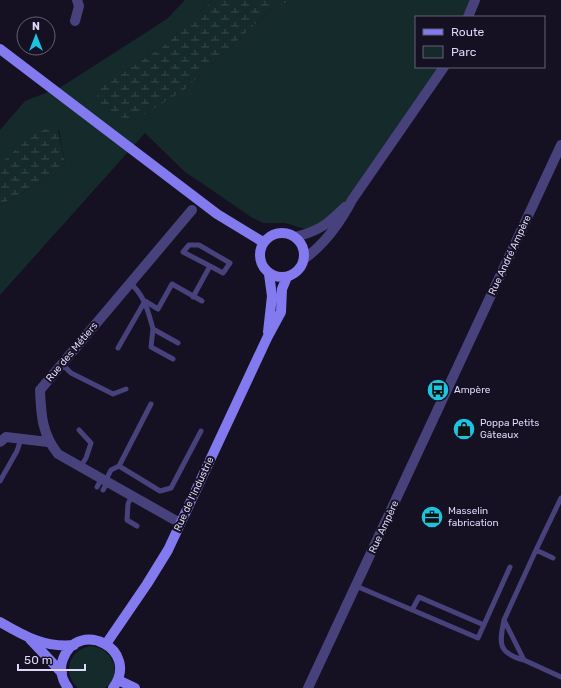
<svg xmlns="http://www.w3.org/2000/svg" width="561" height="688" font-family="Rubik,sans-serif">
  <defs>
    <pattern id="wetland-marsh" width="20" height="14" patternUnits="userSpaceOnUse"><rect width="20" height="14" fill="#152b2b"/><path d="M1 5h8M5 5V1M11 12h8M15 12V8" fill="none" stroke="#37494b"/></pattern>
  </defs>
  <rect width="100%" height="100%" fill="#151122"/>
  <path fill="#152b2b" d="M185 0H213L161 48 99 88 184 90 270 10 292 0H475L468 17H416V67H444L353 201 312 227 305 229 285 223H263L251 217 184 171 145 133 0 295V205L54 175 65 163 59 130 0 164V130L25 101 61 87 167 19Z
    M90 646C112 647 124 673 105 688H78C62 673 68 651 90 646Z"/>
  <path fill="url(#wetland-marsh)" d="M213 0H292L270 10 184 90 135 120 109 115 96 102 99 88 161 48Z
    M48 128 58 130 65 163 54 175 0 205V164L32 135Z"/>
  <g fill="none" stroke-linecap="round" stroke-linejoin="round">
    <path stroke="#47427b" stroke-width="5" d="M130 283C145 296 148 311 153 329L178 343
      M193 297 210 266 183 252 189 245H199L230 263 223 273 210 266
      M153 329 151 347 173 359
      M118 348 145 301 158 309 172 284 202 301
      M62 364 71 373 113 394 126 389
      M151 404 119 466 160 491 171 488 201 431
      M79 430 91 443 86 458 81 466
      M106 480 111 470 119 466
      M0 481 17 451 21 439
      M97 487 102 478
      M103 490 108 481
      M132 495 128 504 127 520 137 526
      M536 550 561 498
      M553 558 536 550 504 620 524 660 561 677
      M356 586 478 638 510 567
      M412 610 419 597 484 625
      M504 620C499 644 498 653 524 660"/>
    <path stroke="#47427b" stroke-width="10" d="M468 17 475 0
      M75 21 79 6 77 0
      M295 237C319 231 328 224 345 207
      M304 259C325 244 340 223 352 200L444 67
      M0 442 6 437 48 442
      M180 523 58 454C42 434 41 415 40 390L192 210
      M308 688 561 145"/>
    <path stroke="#827aee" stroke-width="10" d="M0 49 217 214 263 242
      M260 255a22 22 0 1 1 44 0a22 22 0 1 1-44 0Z
      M268 332 272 296 269 274
      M0 622C24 636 45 648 74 645
      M30 639 62 673
      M106 644 147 584 168 550 268 336 281 312 282 289 287 277
      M118 680 135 688
      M68 688C62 680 59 669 63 659 78 618 141 649 113 688"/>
  </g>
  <defs>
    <g id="bus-disc" transform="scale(1.15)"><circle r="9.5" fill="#1dc4e0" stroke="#151122"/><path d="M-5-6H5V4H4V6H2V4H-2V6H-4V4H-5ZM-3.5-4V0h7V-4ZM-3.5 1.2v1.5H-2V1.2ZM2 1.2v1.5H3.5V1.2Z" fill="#111"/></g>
    <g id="shop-disc" transform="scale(1.15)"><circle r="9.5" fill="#1dc4e0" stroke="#151122"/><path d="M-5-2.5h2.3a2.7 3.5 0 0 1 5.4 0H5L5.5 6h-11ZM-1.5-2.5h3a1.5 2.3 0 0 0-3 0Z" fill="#111"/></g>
    <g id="office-disc" transform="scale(1.15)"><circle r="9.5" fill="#1dc4e0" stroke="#151122"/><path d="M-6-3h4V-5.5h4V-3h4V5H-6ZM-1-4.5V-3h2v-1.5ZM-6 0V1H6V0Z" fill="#111"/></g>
  </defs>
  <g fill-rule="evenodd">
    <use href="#bus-disc" x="438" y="390"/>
    <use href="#shop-disc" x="464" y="429"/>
    <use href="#office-disc" x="432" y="517"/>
  </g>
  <g text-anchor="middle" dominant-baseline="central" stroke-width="4" stroke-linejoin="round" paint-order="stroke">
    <g font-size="10" fill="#ddd7fa" stroke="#151122">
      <text transform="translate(510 255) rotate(-65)">Rue André Ampère</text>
      <text transform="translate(72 352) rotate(-50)">Rue des Métiers</text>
      <text transform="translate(194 494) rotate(-65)">Rue de l'Industrie</text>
      <text transform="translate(384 527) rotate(-65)">Rue Ampère</text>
    </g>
    <g font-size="10" fill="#ddd7fa" stroke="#151122" text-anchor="start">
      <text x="454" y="390">Ampère</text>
      <text x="480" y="423">Poppa Petits<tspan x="480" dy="12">Gâteaux</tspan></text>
      <text x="448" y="511">Masselin<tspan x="448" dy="12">fabrication</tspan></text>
    </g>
  </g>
  <rect x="415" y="16" width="130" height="52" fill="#151122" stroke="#656078"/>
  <rect x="423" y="29" width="20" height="6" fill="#827aee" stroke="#656078"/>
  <text x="451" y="36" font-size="12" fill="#ddd7fa">Route</text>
  <rect x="423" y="46" width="20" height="12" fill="#152b2b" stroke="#656078"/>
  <text x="451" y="56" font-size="12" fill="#ddd7fa">Parc</text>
  <g transform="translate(36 36)"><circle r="19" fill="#151122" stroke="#656078"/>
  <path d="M0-3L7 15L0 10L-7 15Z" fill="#1dc4e0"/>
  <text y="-6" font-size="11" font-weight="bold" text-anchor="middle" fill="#ddd7fa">N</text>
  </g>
  <path d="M18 664v6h67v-6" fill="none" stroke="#ddd7fa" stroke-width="2"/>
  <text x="24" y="664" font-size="12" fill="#ddd7fa" stroke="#151122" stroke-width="3" paint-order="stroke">50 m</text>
</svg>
